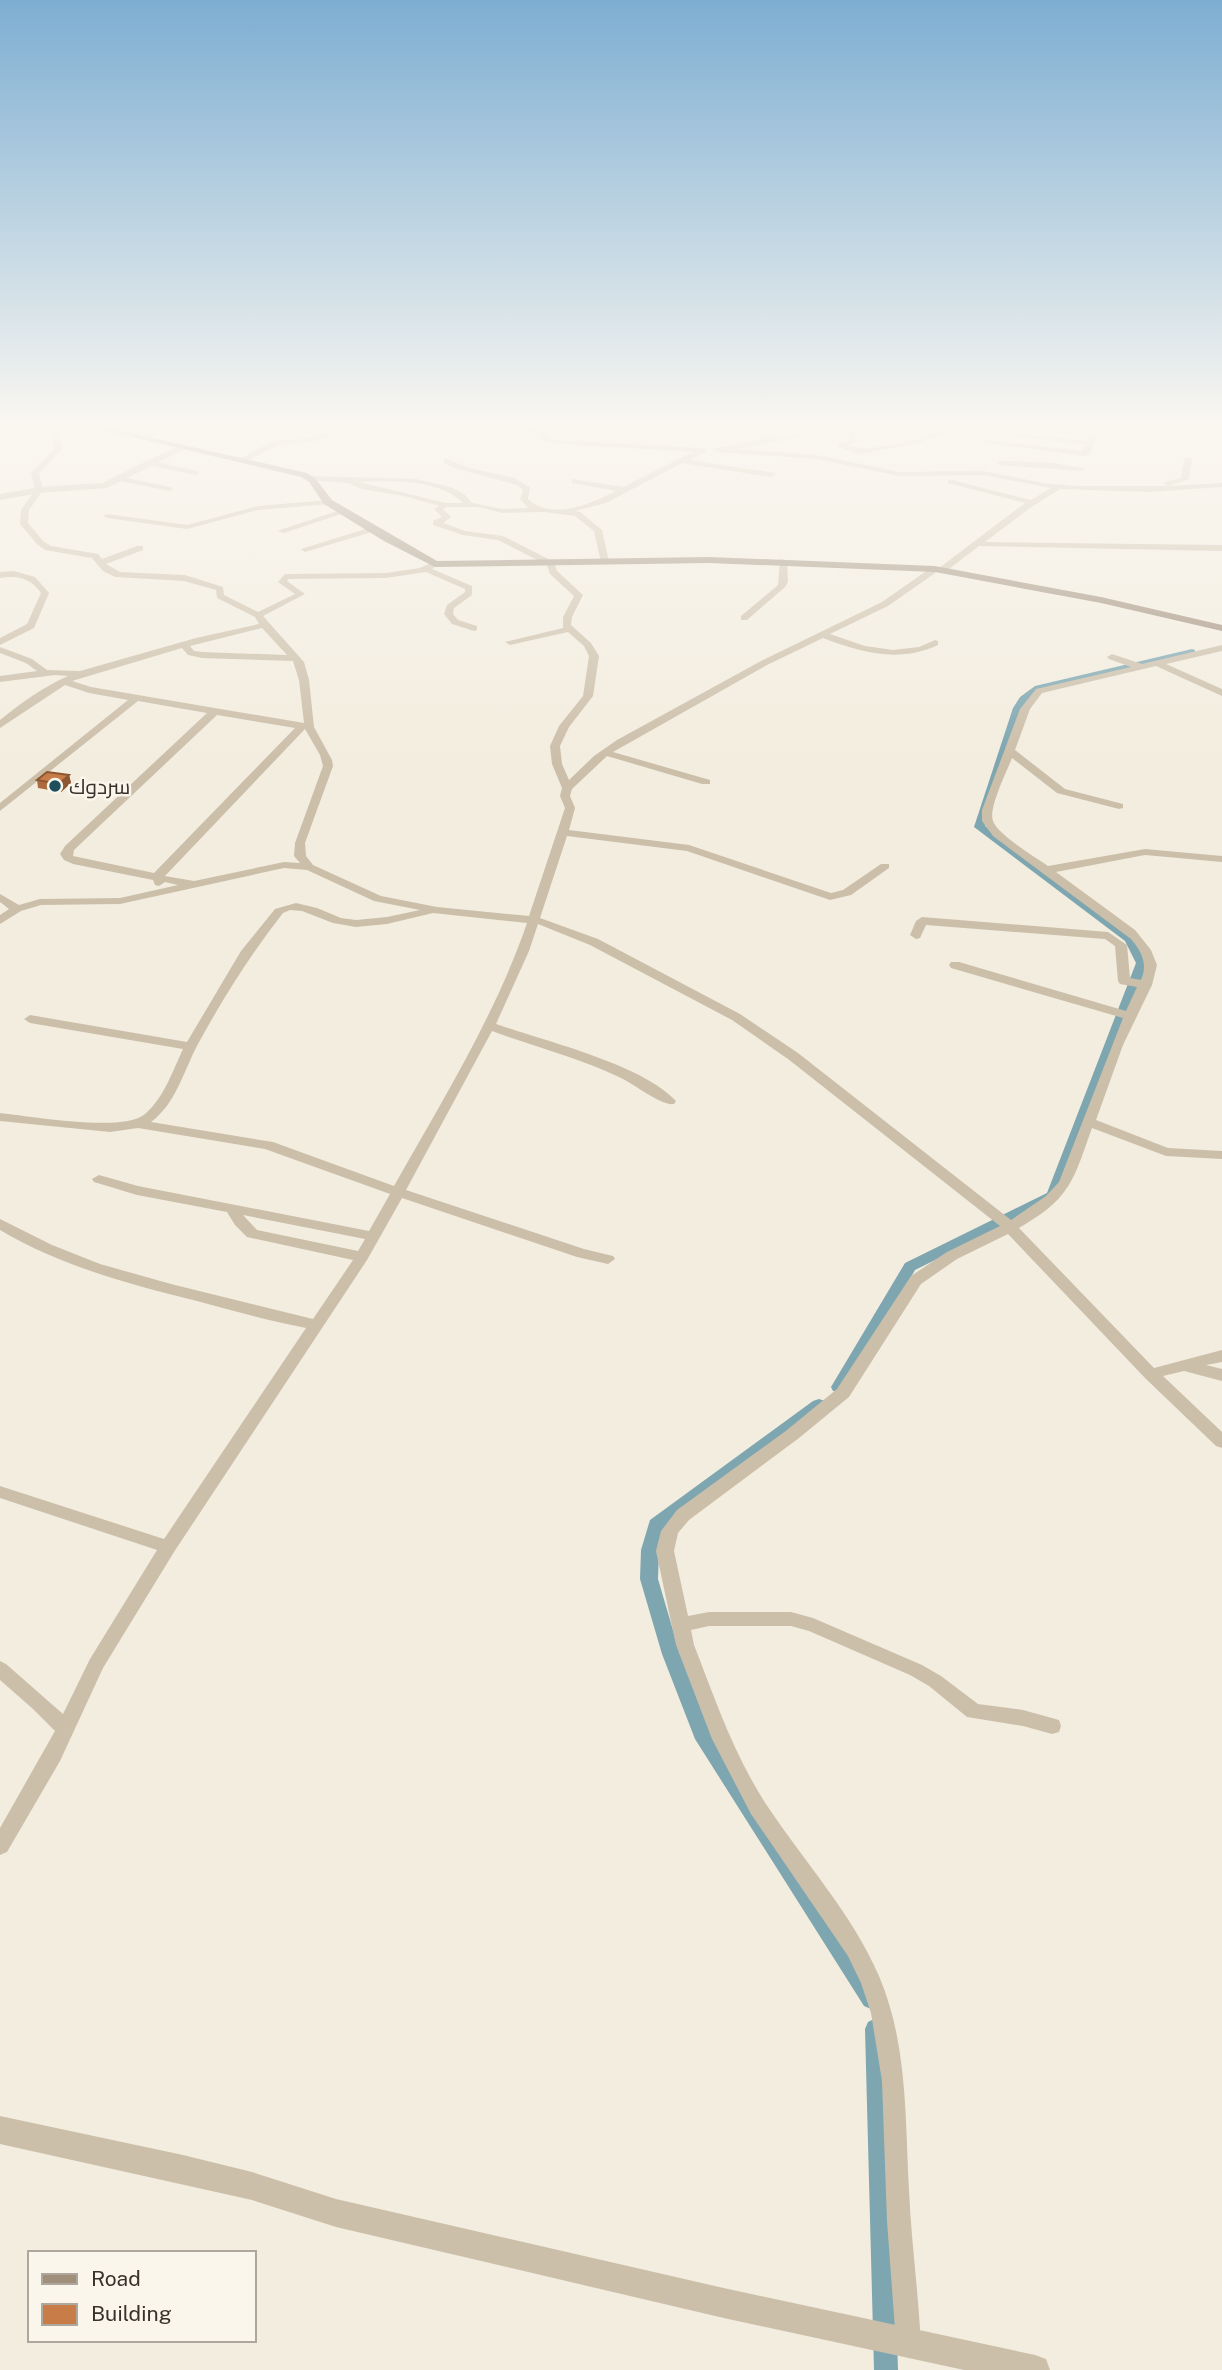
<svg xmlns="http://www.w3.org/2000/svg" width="1222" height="2370" font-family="'Public Sans',Cairo,sans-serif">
  <rect width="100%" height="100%" fill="#f3eddf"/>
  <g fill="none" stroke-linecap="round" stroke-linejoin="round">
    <path fill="#7da6b1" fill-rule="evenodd" d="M1192 649 1195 650V654L1041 690 1027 701 1023 708 985 826 1134 936 1148 963 1058 1199 915 1270 845 1391H833L831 1387 905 1263 1047 1193 1136 963 1125 941 974 827 1013 708 1020 697 1035 686Z
      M819 1399 825 1401 827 1405 825 1409 664 1528 659 1550 658 1579 680 1654 712 1735 878 1992 882 1999 878 2006 871 2009 864 2006 695 1739 662 1654 640 1579 641 1550 650 1520 813 1401Z
      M876 2018 884 2022 887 2029 898 2370H874L865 2029 868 2022Z"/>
    <path fill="#ccbfaa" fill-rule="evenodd" d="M54 427H63L59 430 62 449 39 473 43 490 29 510 28 523 43 541 51 546 98 554 102 559 137 546H143V550L106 564 120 572 185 575 223 587 224 595 258 612 295 594 278 582 285 574 386 573 420 568 435 561 439 564 432 569 472 586V595L454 608 453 614 458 620 477 626V630L474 631 452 624 444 614 447 605 465 592V589L426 572 386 578 288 579 287 581 305 594 263 616 304 662 309 680 314 727 332 760 333 766 305 843 306 856 313 865 381 896 437 907 529 916 565 808 560 796 562 788 552 764 550 746 559 726 583 696 589 656 584 646 568 632 510 645 505 642 563 628V617L574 596 550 574 547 565 498 540 463 535 433 525V521L442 517 434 509 439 506 404 496 362 489 348 483 310 480 306 478 307 476 416 479 450 487 463 493 472 503 502 509 528 508 520 499 523 490 517 485 454 468 444 463V459H447L469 468 514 478 530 487 528 499C551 521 591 504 616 491L572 483V479L623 487 693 452 560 444 545 442 535 434 513 427 541 430 550 438 560 440 703 448 707 450 706 452 689 460 774 473 775 475 771 477 682 463 606 503 575 511 580 512 602 530 609 562 605 565 601 562 594 531 575 516 544 512 502 513 479 507H447L443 509 451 517 443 523 465 531 503 536 554 562 557 571 583 595 572 617 571 625 591 643 599 656 593 696 569 727 560 746 562 764 569 780 594 756 617 740 761 661 882 602 932 567 939 568 1025 503 948 483V479L1031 500 1051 488 983 475 899 476 817 459 718 452 714 450 715 448 767 439 716 427C736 427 755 434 775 437 792 440 811 427 828 427L793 439 737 449 817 455 899 472 983 471 1043 483 1077 486H1168L1164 484 1165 482 1181 478 1184 459 1188 457 1192 459 1189 479 1168 486 1222 483V487L1149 492 1060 489 1030 508 985 542 1222 545V551L979 546 945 572 938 571 888 606 830 634 865 646 893 650 919 647 935 640 938 641V645C899 663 862 653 823 638L767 665 613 752 710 780V784H702L607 756 572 789 570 796 575 808 569 830 689 845 831 893 843 890 881 864H889V868L851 895 830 900 687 851 567 836 540 918 598 939 740 1014 798 1053 1011 1220 1046 1196 1059 1182 1123 1018 951 968 949 965 951 962H959L1126 1011 1137 987 1120 984 1118 981 1115 946 1105 939 926 925 920 938 916 939 910 935 916 921 922 917 1108 932 1127 945 1130 978 1141 980C1148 964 1142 952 1131 939L993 836 982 821V810L1020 709 1036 689 1131 667 1109 659 1107 657 1112 654 1142 664 1222 645V651L1166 664 1222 689V696L1156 666 1042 693 1030 709 1015 750 1065 789 1123 804V808L1119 809 1057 793 1012 758C1007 771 988 809 993 821 998 835 1035 857 1048 866L1145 849 1222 856V862L1145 855 1056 872 1135 930 1151 950 1157 965 1152 985 1123 1045 1096 1120 1168 1148 1222 1151V1159L1166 1156 1092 1128C1073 1181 1071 1198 1019 1228L1154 1368 1222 1350V1362L1206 1365 1222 1369V1381L1184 1371 1163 1376 1222 1432V1448L1216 1446 1145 1378 1008 1234 957 1259 921 1284 849 1397 799 1438 689 1520 678 1533 674 1551 688 1616 709 1612H791L813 1618 922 1665 941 1676 978 1704 1023 1710 1059 1720 1061 1726 1059 1732 1052 1734 1023 1726 967 1717 929 1686 910 1675 809 1631 791 1626H709L691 1630 694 1645C715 1699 734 1755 766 1804 803 1860 853 1915 879 1976 908 2044 905 2119 909 2190 911 2236 917 2282 920 2328V2343L917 2352 908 2355 899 2352 896 2343 887 2221 882 2081 871 2013 861 1983 848 1956 751 1814 712 1739 676 1645 656 1551 661 1531 677 1510 787 1430 837 1389 911 1276 947 1252 1000 1226 788 1059 732 1020 590 945 538 924 529 951 496 1024C544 1041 642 1064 676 1101L674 1104C661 1106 634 1084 621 1078 580 1058 535 1047 492 1031L406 1190 584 1249 613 1256 615 1259 608 1264 577 1257 402 1198 367 1260 174 1552 103 1668 60 1761 7 1852 0 1855V1828L55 1731 33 1709 0 1680V1661L6 1664 63 1714 90 1659 157 1550 0 1498V1486L164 1539 306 1328C269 1321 233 1311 197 1301 128 1284 61 1266 0 1230V1219L52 1245 100 1264 171 1284 313 1319 353 1260 247 1237 235 1225 227 1212 137 1195 94 1182 92 1179 99 1175 138 1186 369 1231 390 1194 265 1149 138 1128 110 1132 0 1121V1113C30 1116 123 1133 145 1114 164 1098 173 1070 183 1049L30 1023 24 1019 30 1015 187 1042 241 951 275 909 296 903 317 908 341 918 356 920 387 917 420 910 374 901 307 870 284 868 120 904 41 905 21 911 0 924V915L9 909 0 902V894L19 905 40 899 120 898 178 885 165 882 159 886 155 885 153 880 73 864 64 860 60 854 65 846 207 713 138 701 0 811V803L128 700 89 693 65 685 0 728V720C21 703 43 687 68 676L55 675 0 682V676L37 671 26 663 0 653V647L32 659 47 670 80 671 196 638 259 624 255 617 217 598 216 590 184 581 115 577 103 571 92 558 45 550 37 544 20 524 21 510 35 490 31 473 54 449 51 429ZM359 482C392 481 437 478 463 503H446ZM262 628 287 655 202 652 194 651 190 646ZM182 648 188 655 202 658 293 661 299 680 304 723 91 687 72 681ZM217 715 295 728 154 873 73 856 74 850ZM305 729 320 755 323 766 295 843 294 856 300 863 284 862 194 881 165 876ZM290 910 302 911 333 923 356 927 387 924 433 913 527 923C495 1016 442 1101 394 1186L273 1142 151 1122C176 1104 184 1070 198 1044 223 998 251 954 283 913ZM243 1215 365 1239 358 1251 257 1230Z
      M149 427H156L149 440H143Z
      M339 427H349L315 442 278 445 243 463 236 461 273 441 311 438Z
      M862 427H872L855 434 858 441 848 445C875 454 916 439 943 431L947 433 919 443 861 454 838 447V443L850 440 848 431Z
      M1026 427H1046L1087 433 1083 435Z
      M1092 427H1099L1090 454 1086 456 980 442 984 440 1082 451 1085 445 990 433 994 431 1086 441Z
      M151 461 198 471 199 473 195 475 148 465 147 463Z
      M1002 461 1054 463 1086 469 1082 471 999 465 998 463Z
      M122 477 170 487 174 489 170 491 119 481V477Z
      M328 500 332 502 331 504 258 510 187 529 107 518 103 516 107 514 187 525 258 506Z
      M340 510 347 512 284 533 277 531Z
      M372 527 376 529 375 531 305 552 301 549Z
      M780 559 787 561 788 582 785 587 747 620H741V616L778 585Z
      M14 571 35 577 49 593 34 628 0 645V638L27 624 41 593C31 578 17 575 0 578V572Z"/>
    <path fill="#ccbfaa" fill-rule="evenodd" d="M180 445 185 448 183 450 107 488 39 493 0 500V494L39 487 102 483Z
      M0 2116 183 2155 252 2172 336 2199 728 2289 1035 2355 1046 2359 1050 2370H964L728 2319 336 2227 252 2200 0 2144Z"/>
    <path fill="#a08f7b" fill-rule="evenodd" d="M90 427H105L307 473 315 478 332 500 437 561 709 557 935 566 1101 597 1222 625V631L1101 603 935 572 709 563 435 567 384 541 324 504 309 482 301 477Z"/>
  </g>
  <path fill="#ac6b3e" d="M69 775 71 783 61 792 38 788 37 780Z"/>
  <path fill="#8c5732" d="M69 775 71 783 61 792 59 784Z"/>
  <path fill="#c87c48" stroke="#8c5732" stroke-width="2" d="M47 772 69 775 59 784 37 780Z"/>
  <linearGradient id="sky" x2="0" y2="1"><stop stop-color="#7daed2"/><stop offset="0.56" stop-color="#faf7f1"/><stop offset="1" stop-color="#faf7f1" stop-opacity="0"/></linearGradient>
  <rect width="1222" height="758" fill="url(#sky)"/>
  <circle fill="#1e4e5c" stroke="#fbf6ec" stroke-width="2.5" cx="55" cy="786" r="7"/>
  <g text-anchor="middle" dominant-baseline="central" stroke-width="5" stroke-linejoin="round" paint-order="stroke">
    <g font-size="21" fill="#39312a" stroke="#fbf6ec" text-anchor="start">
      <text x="69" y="786">سردوك</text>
    </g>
  </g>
  <rect x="28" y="2251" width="228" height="91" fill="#fbf6ec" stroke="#ada79e" stroke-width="2"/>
  <rect x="42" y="2274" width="35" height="10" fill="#a08f7b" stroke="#ada79e" stroke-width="2"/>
  <text x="91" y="2286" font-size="21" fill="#39312a">Road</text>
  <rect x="42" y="2304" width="35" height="21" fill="#c87c48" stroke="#ada79e" stroke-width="2"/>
  <text x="91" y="2321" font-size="21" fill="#39312a">Building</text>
</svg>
